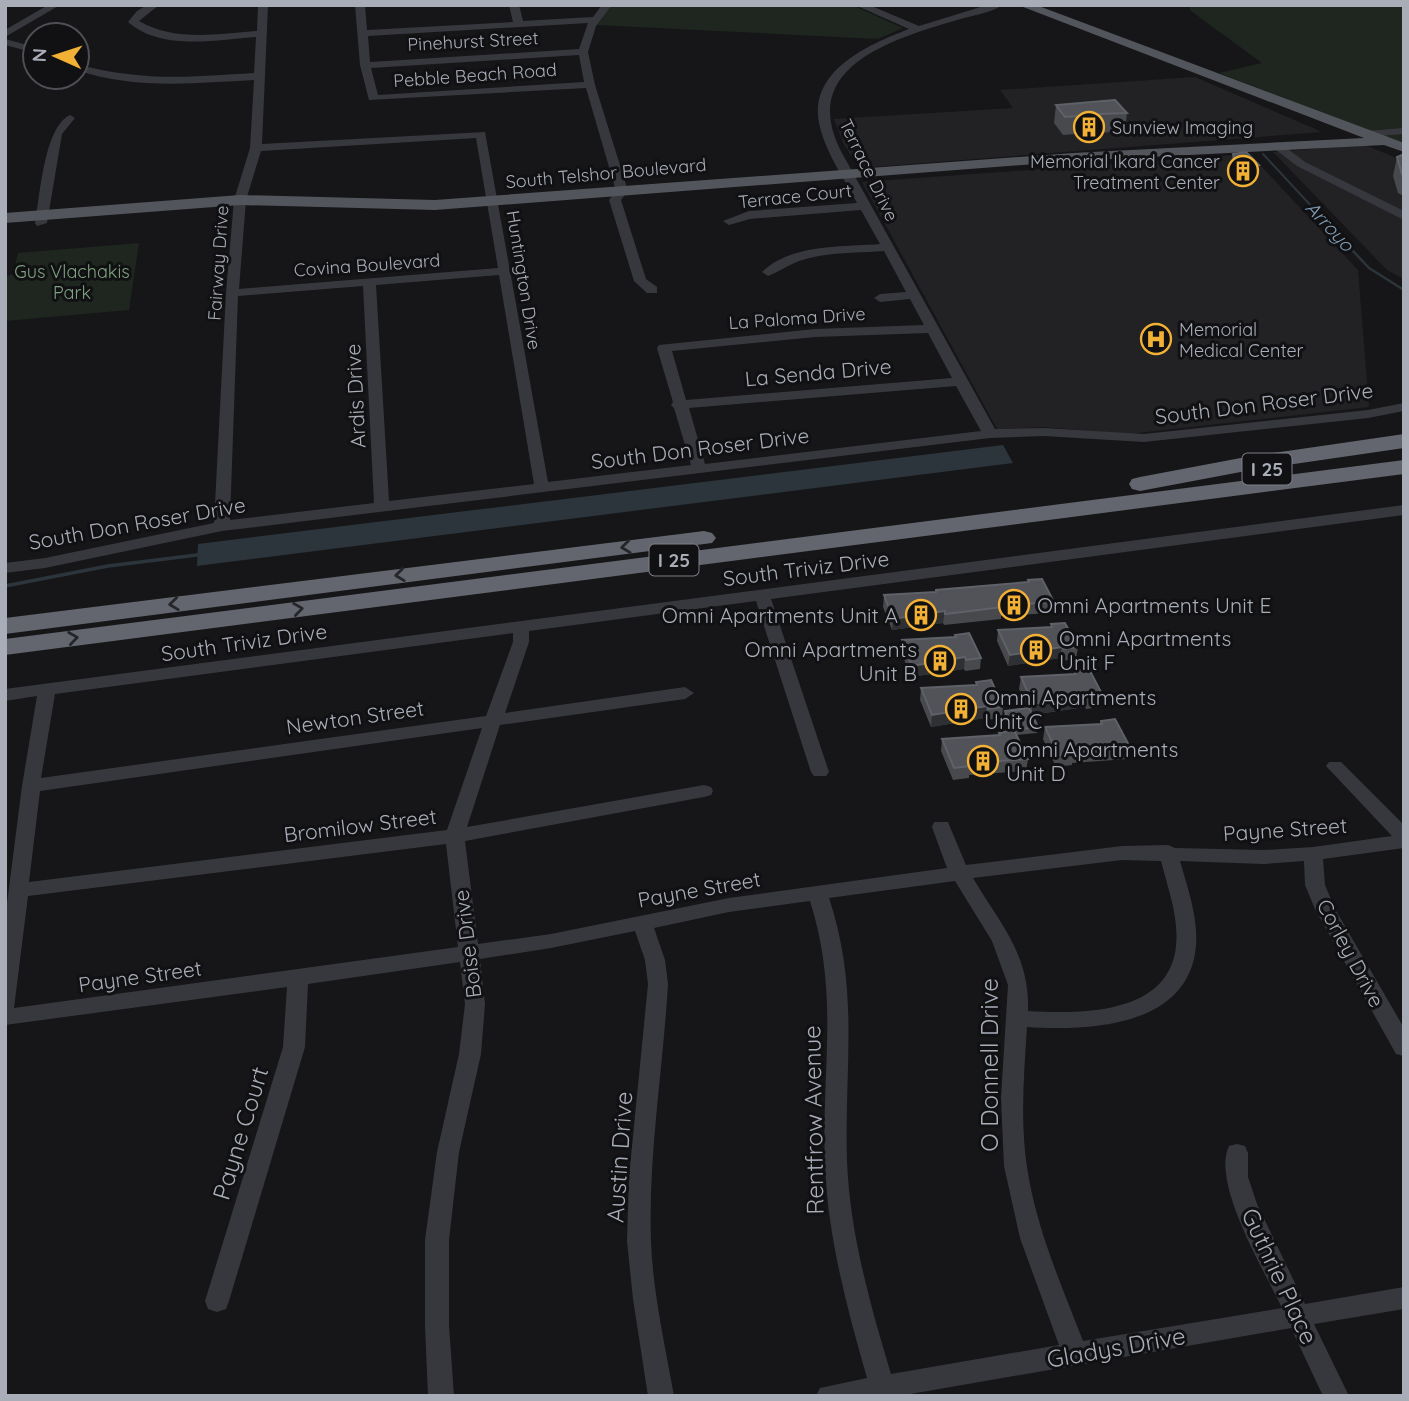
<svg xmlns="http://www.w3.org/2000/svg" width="1409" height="1401" font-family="Quicksand,sans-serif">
  <rect width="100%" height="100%" fill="#161618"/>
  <path fill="#222225" d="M1195 77 1322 132 859 168 843 143 834 119 1013 108 1000 90Z
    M1365 145 1404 161V279L1387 270 1273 152Z
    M1250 154 1358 270 1369 407 1129 434 1042 427 997 429 862 182Z"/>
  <path fill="#1e261f" d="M612 5H852L903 28 878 39 597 25Z
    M1188 5H1404V144L1219 73 1262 63 1191 11Z
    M139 243 129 310 5 321V277L13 274 18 253Z"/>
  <path fill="#2c353c" d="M1003 445 1013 463 197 566 198 544Z"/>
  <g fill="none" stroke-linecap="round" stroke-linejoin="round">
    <path stroke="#2c353c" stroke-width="2" d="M1263 154 1339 236"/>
    <path stroke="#2c353c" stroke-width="2.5" d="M1337 234 1369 268 1404 290"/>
    <path stroke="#2c353c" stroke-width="3.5" d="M5 586 108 566 197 555"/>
    <path fill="#37383d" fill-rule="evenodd" d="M48 5H60L5 37V30Z
      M147 5H159L139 21C175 42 217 34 257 31L258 5H268L262 144 485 132 548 482 691 465 674 408 671 405 673 402 657 348 659 345 815 329 924 325 910 299 880 302 874 298 880 294 906 292 884 251C856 253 826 252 799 261 788 265 779 272 768 276L762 272C790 244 843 247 880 244L861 210 750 219 729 225 723 221 749 211 857 203C845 180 828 156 821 131 803 73 867 45 909 29L855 5H869L919 26 987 5H1003C990 13 971 16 957 20 893 39 796 67 842 153L995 429 1044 428 1144 434 1368 410 1404 403V411L1368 418 1144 442 1044 436 990 438 222 531 45 568 5 573V563L45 558 214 523 226 293 234 200 250 148 254 80C194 83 135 90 77 70V64C143 82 187 77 254 73L256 37C216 40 161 51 128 22L137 11ZM476 138 498 268 239 289 246 200 261 151ZM499 275 534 484 389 501 376 285ZM363 286 374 503 230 520 238 296ZM928 333 952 378 686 400 672 351 815 337ZM956 386 981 431 705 464 689 408Z
      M355 5H365L367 30 513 22 509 5H519L523 21 593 17 602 5H612L596 26 588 52 595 85 628 191 621 200 646 279 657 287V293H647L634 281 609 200 616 191 586 88 369 100 360 65ZM588 23 579 49 370 62 368 36ZM579 55 584 82 378 95 371 68Z
      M5 39 35 47V53L5 45Z
      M70 115 75 118 62 134 47 223 37 226 35 223C40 196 44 127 70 115Z
      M1404 128V134L1366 137 1360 134 1366 131Z
      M1276 146H1284L1305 162 1404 211V220L1297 166 1276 150Z
      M1404 505V515L771 599 829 772 826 776H814L811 772 756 601 529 631V642L505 713 685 687 694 693 685 699 500 725 467 827 704 785 711 787 713 791 711 795 704 797 465 841 478 944 551 934 729 898 947 868 932 827 934 822H948L950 827 966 865 1122 846 1168 845 1175 848 1264 850 1313 847 1392 836 1326 766 1329 762H1341L1404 825V848L1323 859 1325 885 1335 909 1404 1028V1056L1396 1054 1315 909 1305 885 1304 861 1264 864 1180 861C1188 889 1198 917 1196 945 1190 1028 1087 1031 1027 1027 1024 1073 1020 1121 1027 1167 1036 1228 1061 1284 1083 1341L1282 1308C1265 1272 1211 1183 1229 1146L1237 1144 1245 1146 1248 1153V1177L1257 1204 1305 1304 1404 1287V1309L1314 1324 1349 1396H1323L1291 1328 899 1396H816L820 1388 867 1378C847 1308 828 1238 825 1165 821 1069 840 996 810 901L729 912 654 928 665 960 668 984C663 1070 648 1156 651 1242 653 1293 665 1345 674 1396H648L633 1299 627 1241 629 1177 648 984 645 960 635 931 551 948 480 959 485 1004 481 1054 459 1152 449 1240V1325L454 1396H428L425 1325V1240L437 1152 459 1054 465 1004 460 962 308 984 305 1047 229 1301 226 1309 217 1312 208 1309 205 1301 283 1047 287 987 5 1025V919L22 786 37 696 5 701V689ZM513 633V642L486 716 41 778 55 694ZM482 728 447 830 29 882 40 791ZM446 844 458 947 14 1008 28 896ZM1122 860 1161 861C1168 889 1179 917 1176 946 1169 1016 1078 1014 1028 1011 1030 954 1000 924 973 878ZM955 881 992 941 1008 985 1001 1098 1004 1166 1020 1238 1059 1345 891 1374C870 1304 850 1234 847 1161 844 1067 860 991 829 898Z"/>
    <path fill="#53555c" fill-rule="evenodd" d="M1018 5H1036L1391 138 1404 143V152L1384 145 1073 161 435 210 240 205 5 223V213L240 195 435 200 1073 153 1364 138Z"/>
    <path fill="#63666e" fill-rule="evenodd" d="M1404 434V448L1246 471 1140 491 1132 489 1129 484 1132 479 1140 477 1246 457Z
      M1404 460V474L5 655V639Z
      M704 531 712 533 716 538 712 543 5 634V618Z"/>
  </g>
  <path fill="#47494d" d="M1056 105 1127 113 1125 131 1099 133V136L1079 137 1076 134 1063 135 1054 123Z
    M1233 154 1257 175 1244 176 1240 173 1234 174 1231 163Z
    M1404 154V196L1398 193 1393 176 1397 157Z
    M1028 580 1054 602 1052 613 1001 616V619L944 625 943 623 892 630 883 607 884 595 935 592 936 590 1028 583Z
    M1051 624 1078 647 1076 659 1061 661 1060 658 1008 666 997 641 998 630 1051 627Z
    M955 635 981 658 980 669 965 671 964 669 911 677 901 652 902 640 955 637Z
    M1075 671 1103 696 1101 707 1086 709 1085 707 1032 715 1038 727 1037 733 1016 735 1028 759 1026 771 969 775V778L953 780 941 751 942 739 999 735V733L1011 731 1004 716 1005 711 1028 708 1019 689 1021 677 1074 674Z
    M976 682 1003 707 1002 718 986 720 985 718 931 727 920 700 921 688 976 685Z
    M1101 721 1130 747 1128 759 1072 763V765L1056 767 1043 739 1045 727 1100 724Z"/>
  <path fill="#2f3033" d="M1242 163 1240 173 1234 174 1236 164Z
    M1259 165 1257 175 1244 176 1246 167Z
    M945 611 943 623 892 630 893 619Z
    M1062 647 1060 658 1008 666 1010 655Z
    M965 657 964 669 911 677 912 666Z
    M1087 695 1085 707 1031 715 1033 704Z
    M987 706 985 718 931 727 932 715Z"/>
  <path fill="#525359" stroke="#5f6168" stroke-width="2" d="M1115 100 1127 113 1099 114 1101 118 1081 119 1079 116 1065 117 1056 105Z
    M1246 152 1259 165 1246 167 1242 163 1236 164 1233 154Z
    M1404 154V174H1402L1397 157Z
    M1042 579 1054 602 1002 605 1003 607 945 614V611L893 619 884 595 936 592V590L1029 582 1028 580Z
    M1065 623 1078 647 1063 649 1062 647 1010 655 998 630 1052 627 1051 624Z
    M969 633 981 658 966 660 965 657 912 666 902 640 956 637 955 635Z
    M1089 669 1103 696 1088 698 1087 695 1033 704 1021 677 1076 674 1075 671Z
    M991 680 1003 707 988 709 987 706 932 715 921 688 977 685 976 682Z
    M1029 708 1038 727 1013 730 1005 711Z
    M1115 719 1130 747 1073 751 1074 754 1058 755 1045 727 1102 724 1101 721Z
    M1014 730 1028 759 970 763V766L954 768 942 739 1000 735 999 733Z"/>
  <defs><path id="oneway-chevron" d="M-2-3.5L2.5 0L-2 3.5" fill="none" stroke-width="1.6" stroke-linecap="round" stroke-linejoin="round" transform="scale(1.75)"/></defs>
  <g stroke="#26262a">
    <use href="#oneway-chevron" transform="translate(626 547) rotate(173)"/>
    <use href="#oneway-chevron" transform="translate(400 575) rotate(173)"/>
    <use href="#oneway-chevron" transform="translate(174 604) rotate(173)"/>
    <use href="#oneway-chevron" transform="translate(298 609) rotate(-8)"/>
    <use href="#oneway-chevron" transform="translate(73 638) rotate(-8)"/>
  </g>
  <defs>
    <g id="building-ring" transform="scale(1.575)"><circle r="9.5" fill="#111113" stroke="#f2b134" stroke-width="1.5"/><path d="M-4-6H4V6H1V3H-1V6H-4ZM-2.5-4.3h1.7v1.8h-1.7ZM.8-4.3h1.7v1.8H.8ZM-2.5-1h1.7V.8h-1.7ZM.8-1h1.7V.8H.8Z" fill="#f2b134"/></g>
    <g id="hospital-ring" transform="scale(1.575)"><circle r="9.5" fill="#111113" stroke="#f2b134" stroke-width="1.5"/><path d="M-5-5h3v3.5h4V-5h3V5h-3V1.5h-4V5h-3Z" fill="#f2b134"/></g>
  </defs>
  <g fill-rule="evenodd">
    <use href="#building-ring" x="1089" y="127"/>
    <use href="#building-ring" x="1243" y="171"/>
    <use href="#hospital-ring" x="1156" y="339"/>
    <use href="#building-ring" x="1014" y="605"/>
    <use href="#building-ring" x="921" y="615"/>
    <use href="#building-ring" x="1036" y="650"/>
    <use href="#building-ring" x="940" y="661"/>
    <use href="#building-ring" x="961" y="709"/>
    <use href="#building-ring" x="983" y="761"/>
  </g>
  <g text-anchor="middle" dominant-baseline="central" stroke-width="6" stroke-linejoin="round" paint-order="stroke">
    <g font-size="18" fill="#a8adb8" stroke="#111113">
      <text transform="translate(473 41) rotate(-3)">Pinehurst Street</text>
      <text transform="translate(475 75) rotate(-4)">Pebble Beach Road</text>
      <text transform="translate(869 170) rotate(64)">Terrace Drive</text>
      <text transform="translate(606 173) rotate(-5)">South Telshor Boulevard</text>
      <text transform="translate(795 196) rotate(-6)">Terrace Court</text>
      <text transform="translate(218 263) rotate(-86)">Fairway Drive</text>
      <text transform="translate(367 265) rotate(-4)">Covina Boulevard</text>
      <text transform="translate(524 280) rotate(81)">Huntington Drive</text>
      <text transform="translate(797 318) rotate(-4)">La Paloma Drive</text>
    </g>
    <g font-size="18" fill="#a8adb8" stroke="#111113" text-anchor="start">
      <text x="1112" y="127">Sunview Imaging</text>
      <text x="1220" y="161" text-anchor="end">Memorial Ikard Cancer<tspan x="1220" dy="21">Treatment Center</tspan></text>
      <text x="1179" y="329">Memorial<tspan x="1179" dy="21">Medical Center</tspan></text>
    </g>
    <g font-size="18" fill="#7fa381" stroke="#111113">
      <text x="72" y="271">Gus Vlachakis<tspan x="72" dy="21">Park</tspan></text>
    </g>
    <g font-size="19" font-style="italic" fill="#7f9bb3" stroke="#111113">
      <text transform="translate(1330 226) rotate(47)">Arroyo</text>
    </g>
    <g fill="#111113" stroke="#7b7e86" stroke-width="2">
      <rect x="1242.5" y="453.5" width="49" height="31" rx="5"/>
      <rect x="649.5" y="544.5" width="49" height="31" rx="5"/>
    </g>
    <g font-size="19" font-weight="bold" fill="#a8adb8">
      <text x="1267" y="469">I 25</text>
      <text x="674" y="560">I 25</text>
    </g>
    <g font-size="21" fill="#a8adb8" stroke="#111113">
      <text transform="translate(818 372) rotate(-5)">La Senda Drive</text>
      <text transform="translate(355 396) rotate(-93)">Ardis Drive</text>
      <text transform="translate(1264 403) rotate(-7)">South Don Roser Drive</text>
      <text transform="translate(700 448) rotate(-7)">South Don Roser Drive</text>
      <text transform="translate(137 523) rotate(-10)">South Don Roser Drive</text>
      <text transform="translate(806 568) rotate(-7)">South Triviz Drive</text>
      <text transform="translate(244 642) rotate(-8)">South Triviz Drive</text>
      <text transform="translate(355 717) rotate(-8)">Newton Street</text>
      <text transform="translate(360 825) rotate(-7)">Bromilow Street</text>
      <text transform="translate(1285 829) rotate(-4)">Payne Street</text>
      <text transform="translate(699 889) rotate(-10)">Payne Street</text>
      <text transform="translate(467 944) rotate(-97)">Boise Drive</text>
      <text transform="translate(1351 953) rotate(62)">Corley Drive</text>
      <text transform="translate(140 976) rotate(-8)">Payne Street</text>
    </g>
    <g font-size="21" fill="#a8adb8" stroke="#111113" text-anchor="start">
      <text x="1037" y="605">Omni Apartments Unit E</text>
      <text x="898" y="615" text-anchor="end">Omni Apartments Unit A</text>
      <text x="1059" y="638">Omni Apartments<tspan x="1059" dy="24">Unit F</tspan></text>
      <text x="917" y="649" text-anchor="end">Omni Apartments<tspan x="917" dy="24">Unit B</tspan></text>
      <text x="984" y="697">Omni Apartments<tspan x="984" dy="24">Unit C</tspan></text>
      <text x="1006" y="749">Omni Apartments<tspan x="1006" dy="24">Unit D</tspan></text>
    </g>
    <g font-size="24" fill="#a8adb8" stroke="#111113">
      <text transform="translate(989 1065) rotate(-90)">O Donnell Drive</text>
      <text transform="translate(813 1120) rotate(-91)">Rentfrow Avenue</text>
      <text transform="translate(240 1133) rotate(-73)">Payne Court</text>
      <text transform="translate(619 1157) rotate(-86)">Austin Drive</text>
      <text transform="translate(1280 1276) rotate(65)">Guthrie Place</text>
      <text transform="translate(1116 1347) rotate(-10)">Gladys Drive</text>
    </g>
  </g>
  <rect width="1409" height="1401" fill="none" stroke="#a8adb8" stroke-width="14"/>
  <g transform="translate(56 56) rotate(273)"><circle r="33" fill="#111113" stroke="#4d4f55" stroke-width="2"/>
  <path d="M0-5L12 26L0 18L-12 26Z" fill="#f2b134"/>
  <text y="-10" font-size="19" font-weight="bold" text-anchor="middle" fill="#a8adb8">N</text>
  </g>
</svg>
